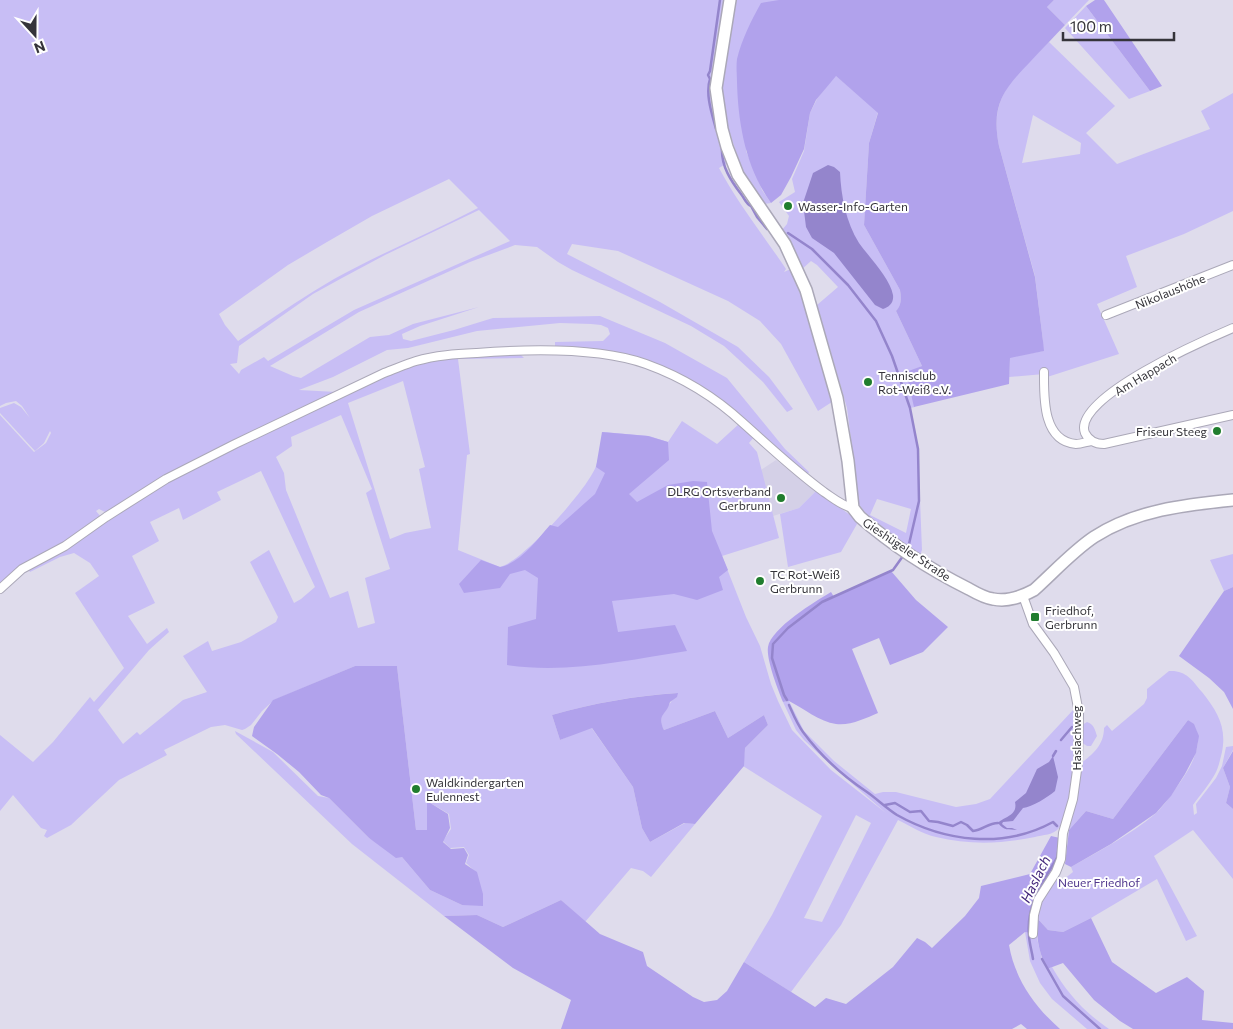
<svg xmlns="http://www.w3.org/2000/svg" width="1233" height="1029" font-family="Commissioner,sans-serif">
  <rect width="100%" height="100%" fill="#dfdcec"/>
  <path fill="#d4d0e7" d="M776 460 816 491 799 508 773 516 761 470Z"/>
  <path fill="#c8bef5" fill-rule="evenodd" d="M0 0H725L714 71 729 162 719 168C738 204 764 236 786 269L784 272 793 268 835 400 818 411 781 344 760 321 728 301 618 251 572 244 567 254 660 302 738 347 769 377 793 409 787 412 763 382 724 346 691 326 572 270 558 262 537 247 515 245 470 262 359 312 270 366 293 376 301 378 370 337 389 335 413 324 479 307 420 326 402 334 403 339 411 341 454 330 493 318 600 316 665 343 727 378 785 449 809 472 807 475 788 461 742 417 652 364 555 349V342L603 341 610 334 608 328 601 325 591 324 560 323 477 331 408 348 387 350 333 377 299 390 337 392 141 492 124 500 110 512 107 513 99 509 96 511 101 517 53 550C32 555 16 573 0 587V415L34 452 46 443 51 433 50 431 44 443 35 451 0 413V408L14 403 21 407 30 418 22 406 16 401 6 403 0 406ZM449 179 478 208C430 233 381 253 334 279 301 298 270 320 238 341L225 325 219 314 288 265 327 242 372 216ZM479 210 510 241 354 310 268 361 264 357 241 370 239 374 230 364 237 363 239 346 313 294 342 278 385 255Z
    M735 0H779L746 151 762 190 771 203 764 204 747 178 741 166 729 131 722 96V83Z
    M1054 0H1089L1065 25 1047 7Z
    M1086 6 1150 91 1129 99 1065 28Z
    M1049 42 1115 106 1086 133 1117 164 1210 129 1201 111 1233 93V211L1184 234 1126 256 1137 287 1097 304 1119 354 1044 378V374L1009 377 1010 357 1043 351V341L1035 276 999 146C988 94 1016 76 1049 42ZM1033 115 1081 143 1080 154 1022 163Z
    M835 75 878 112 869 143 864 225 900 290C901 298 902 305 896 311L922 366 907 373 915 407 910 408 918 449 922 550 920 555C903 544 869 522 859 504L847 408 817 305 838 287 817 265 811 261 801 270 782 230 787 224 789 216 779 202 795 192 792 179 804 151 810 113 817 99ZM877 499 911 509 906 533 870 515Z
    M474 354 521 355 524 358 458 359 470 454 467 455 458 550 500 567C522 562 589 488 596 466 600 455 601 443 603 432L649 436 668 442 682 421 717 444 740 423 754 437 749 443 757 452 779 538 722 556 746 617 760 646 771 684 778 701 792 730 831 770 886 813 832 766 804 740 796 730 783 702 789 701 804 731 834 761 875 794 883 792H896L956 807 976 804 990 799 1074 709C1078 734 1075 808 1059 828 1054 835 1042 835 1035 837 1002 844 969 845 936 837 923 834 910 826 898 820L841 925 791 992 744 962 772 915 822 816 743 766 745 748 768 725 764 715 728 738 715 711 664 730 660 722 661 717 677 693C634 696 593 703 552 715L560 740 591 727 633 787 642 828 650 842 685 823 695 824 651 877 643 871 631 868 585 922 561 900 503 927 477 915 444 916 352 844 236 734 235 731 273 752 318 796 329 798 369 838 400 857H402L430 890 462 905 477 873 466 863 469 855 464 847 450 848 443 841 451 829 449 814 427 801V830H416L397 666H355L274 700 262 711 251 725 245 729 242 730 225 725 211 727 164 750 167 755 119 780 71 825 47 838 44 836 47 830 41 828 13 795 0 811V735L33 762 53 742 90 697 94 702 124 668 75 593 99 576 90 563 74 553 60 557 30 572 28 569 166 482 299 416 419 361ZM403 381 425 467 419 469 431 528 405 533 390 539 348 403ZM341 415 372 489 366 493 390 569 365 578 375 623 358 628 348 591 330 598 286 490 284 473 276 457 292 446 291 437ZM261 471 315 587 301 599 294 603 269 550 250 562 278 617 276 622 241 642 212 651 208 641 183 656 207 692 183 700 140 735 137 732 123 744 98 710 149 650 169 632 167 628 147 644 128 616 155 603 132 556 159 541 150 522 179 508 183 520 221 500 217 492ZM856 815 871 823 822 922 804 918Z
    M816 491 856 519 857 524 841 552 788 567 780 514 799 508Z
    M1233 554V587L1224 591 1210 560Z
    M1169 671C1186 670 1192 680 1202 692 1217 711 1227 727 1222 752 1220 759 1219 767 1215 774 1209 785 1200 795 1193 805L1194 815 1197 813 1196 804 1216 778 1222 766 1226 747 1233 746V750L1223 768 1230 787 1226 803 1233 809V879L1193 830 1154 856 1197 936 1186 941 1157 879 1091 918 1063 932 1048 930 1037 918 1041 902 1055 879 1059 883 1073 872 1071 867C1099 851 1130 835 1155 814 1165 805 1173 792 1181 781 1188 771 1195 759 1197 747 1199 736 1198 727 1188 720L1113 819 1086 811 1069 830 1080 764C1093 754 1104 745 1104 728L1107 725 1112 731 1144 704 1147 698V689Z
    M1087 722C1094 724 1095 730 1097 736L1091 746H1087L1081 742 1082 725Z
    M1025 932 1036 934 1042 959 1047 969 1052 967C1067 993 1084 1012 1109 1029H1087L1052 999 1040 983 1030 961Z"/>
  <path fill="#b1a2ec" d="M779 0H1054L1047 7 1065 25C1053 38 1041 50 1030 62 1003 90 991 105 999 146L1035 277 1043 341 1044 351 1010 358 1009 384 914 407 906 372 922 366 896 311C902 305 901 297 900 290L864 225 869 143 878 113 836 76 816 100 810 113 804 149 791 177 781 195 771 203C746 168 738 124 737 82 737 75 736 67 737 59 742 39 751 21 761 3Z
    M1095 0H1104L1162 86 1150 91 1086 6Z
    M602 432 648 436 668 442 669 460 629 494 637 502 668 485 693 481 707 482 712 531 728 570 719 577 723 590 697 600 674 594 612 601 618 632 675 625 687 651C628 660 567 674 507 665L508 627 536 619 538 578 525 570 510 574 500 588 464 593 459 584 481 560 500 567C520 563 537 540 550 525L558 527 595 494 605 473 596 467Z
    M891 571 916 600 948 627 923 652 890 665 879 638 852 649 878 713C866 718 850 726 836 724 820 722 803 708 789 701L783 702C778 690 766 659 768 647 771 628 816 601 831 592L834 597Z
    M1233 587V709L1224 692 1209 678 1179 656 1224 591Z
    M355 666H397L416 830H427V801L448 814 450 828 443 842 451 849 464 848 468 855 465 864 477 872 483 894V906L462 905 430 890 402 857 396 858 369 838 329 798 321 795 299 772 277 754 252 736 254 727 273 700Z
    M678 693 677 697 670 702C667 715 656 714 664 730L715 711 728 738 764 715 768 725 745 748 744 766 695 824 684 823 650 842 642 828 633 787 592 728 560 740 552 715C593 703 635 696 678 693Z
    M1188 720 1194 724 1199 736 1196 753 1185 774 1171 796 1156 813 1111 844 1071 867 1065 864 1069 830 1086 811 1113 819Z
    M1233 751V809L1226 803 1230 787 1223 768Z
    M1051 836 1060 838 1056 867 1041 890 1031 933 1025 932 1009 945C1015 979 1034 1006 1060 1029H1027L1021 1024 1012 1029H561L571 1000 513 968 444 916 477 915 503 927 561 900 600 934 643 952 647 966 693 997 704 1002 717 1000 727 991 744 962 815 1007 826 998 846 1004 893 967 917 938 925 942 932 948 965 916 979 898 981 886 1030 874Z
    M1037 918 1048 930 1063 932 1091 918 1112 962 1156 993 1187 977 1204 991 1202 1020 1233 1023V1029H1133L1120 1021 1094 1000 1063 963 1047 969C1039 953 1036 937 1037 918Z"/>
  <path fill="#9485cc" d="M828 165 834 167 840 172C841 196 846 222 859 243 869 257 890 278 893 295 894 303 889 307 883 309L875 305 834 253 812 238 806 227 803 203 813 173Z
    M1053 756 1058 777 1055 791C1048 797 1032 807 1023 808L1013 821 1003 822 1002 824 1007 828H1012L1017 830C1008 829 1004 831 998 823 1005 816 1018 816 1015 802L1026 793 1037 769 1049 762Z"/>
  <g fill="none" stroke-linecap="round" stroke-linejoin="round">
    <path stroke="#9485cc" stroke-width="2.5" d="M716 129C712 114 705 94 710 79L708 75 710 71 720 0
      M722 148C721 166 731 181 741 194 745 199 746 204 751 206L757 217 767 229
      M788 233 812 249 848 285 876 321 892 356 910 408 918 449 919 501 909 544
      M787 700 784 695 772 658 773 644 788 628 822 602 893 570 903 556
      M789 705C793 714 797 724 803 732 820 755 843 776 867 792 877 799 886 808 897 815 945 842 1004 849 1053 822L1057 826
      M1061 740 1072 727
      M1053 756 1056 751
      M885 805 895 803 910 812 921 811 929 821 938 822 953 826 961 822 967 825 973 831C983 830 988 823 998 823
      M1033 959C1032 951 1029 943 1029 935 1026 906 1043 881 1057 858L1058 852
      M1042 959 1063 996 1100 1029"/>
    <g stroke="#aba8b8" stroke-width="10">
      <path id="street" d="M1106 315 1233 265
        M1233 328C1207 339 1071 398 1085 433 1089 441 1096 444 1104 444L1233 415
        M1044 372C1044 396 1042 441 1076 444 1081 444 1086 442 1091 441
        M0 589 22 569 65 546 106 517 166 479 235 444 384 373C395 369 406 364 416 361 436 355 457 354 477 353 529 349 597 347 646 364 682 377 715 397 743 423 770 447 794 470 824 492 833 498 842 506 853 508
        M1023 596 1033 624 1054 653 1074 687 1079 713 1078 763 1073 799 1063 833 1061 859 1056 872 1038 900 1034 915 1033 934"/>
    </g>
    <g stroke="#aba8b8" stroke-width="14">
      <path id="secondary" d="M730 0 716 88 722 129 727 147 738 175 785 244 806 290 837 398 848 461 853 508 860 517C892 545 931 570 969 589 976 593 985 598 993 599 1008 602 1021 597 1034 590 1053 573 1073 551 1094 537 1136 510 1184 505 1233 500"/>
    </g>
    <use href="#street" stroke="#fff" stroke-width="8"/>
    <use href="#secondary" stroke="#fff" stroke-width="11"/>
  </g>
  <g fill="#207d2e" stroke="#fff" stroke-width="2">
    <circle cx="788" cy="206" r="5"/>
    <circle cx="868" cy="382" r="5"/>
    <circle cx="1217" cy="431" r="5"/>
    <circle cx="781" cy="498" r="5"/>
    <circle cx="760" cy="581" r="5"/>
    <rect x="1030" y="612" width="10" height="10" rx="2.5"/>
    <circle cx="416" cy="789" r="5"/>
  </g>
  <g text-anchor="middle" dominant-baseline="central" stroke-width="4" stroke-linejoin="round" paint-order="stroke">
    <g font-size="12" fill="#35343a" stroke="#fff" text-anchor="start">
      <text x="798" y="206">Wasser-Info-Garten</text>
      <text x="878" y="375">Tennisclub<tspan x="878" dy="14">Rot-Weiß e.V.</tspan></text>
      <text x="1207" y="431" text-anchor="end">Friseur Steeg</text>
      <text x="771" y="491" text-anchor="end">DLRG Ortsverband<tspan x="771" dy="14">Gerbrunn</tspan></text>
      <text x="770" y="574">TC Rot-Weiß<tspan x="770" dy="14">Gerbrunn</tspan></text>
      <text x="1045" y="610">Friedhof,<tspan x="1045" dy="14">Gerbrunn</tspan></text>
      <text x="426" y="782">Waldkindergarten<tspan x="426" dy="14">Eulennest</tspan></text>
    </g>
    <g font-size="12" fill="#35343a" stroke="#fff">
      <text transform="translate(1170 291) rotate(-22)">Nikolaushöhe</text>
      <text transform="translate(1145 374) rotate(-31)">Am Happach</text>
      <text transform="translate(907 549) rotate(34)">Gieshügeler Straße</text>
      <text transform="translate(1076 738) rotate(-90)">Haslachweg</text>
    </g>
    <g font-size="12" fill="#51388e" stroke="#fff">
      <text x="1099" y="882">Neuer Friedhof</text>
    </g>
    <g font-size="14" font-style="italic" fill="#42267a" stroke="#fff">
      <text transform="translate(1035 879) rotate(-64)">Haslach</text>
    </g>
  </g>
  <g transform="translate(35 35) rotate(159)" stroke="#ffffff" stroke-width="4" paint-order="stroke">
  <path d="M0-4L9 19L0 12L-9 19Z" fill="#35343a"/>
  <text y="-8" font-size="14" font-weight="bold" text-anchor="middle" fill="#35343a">N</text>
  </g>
  <path d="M1063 32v8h111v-8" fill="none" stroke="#35343a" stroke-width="2.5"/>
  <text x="1070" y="32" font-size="15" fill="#35343a" stroke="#ffffff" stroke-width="4" paint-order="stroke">100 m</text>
</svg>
